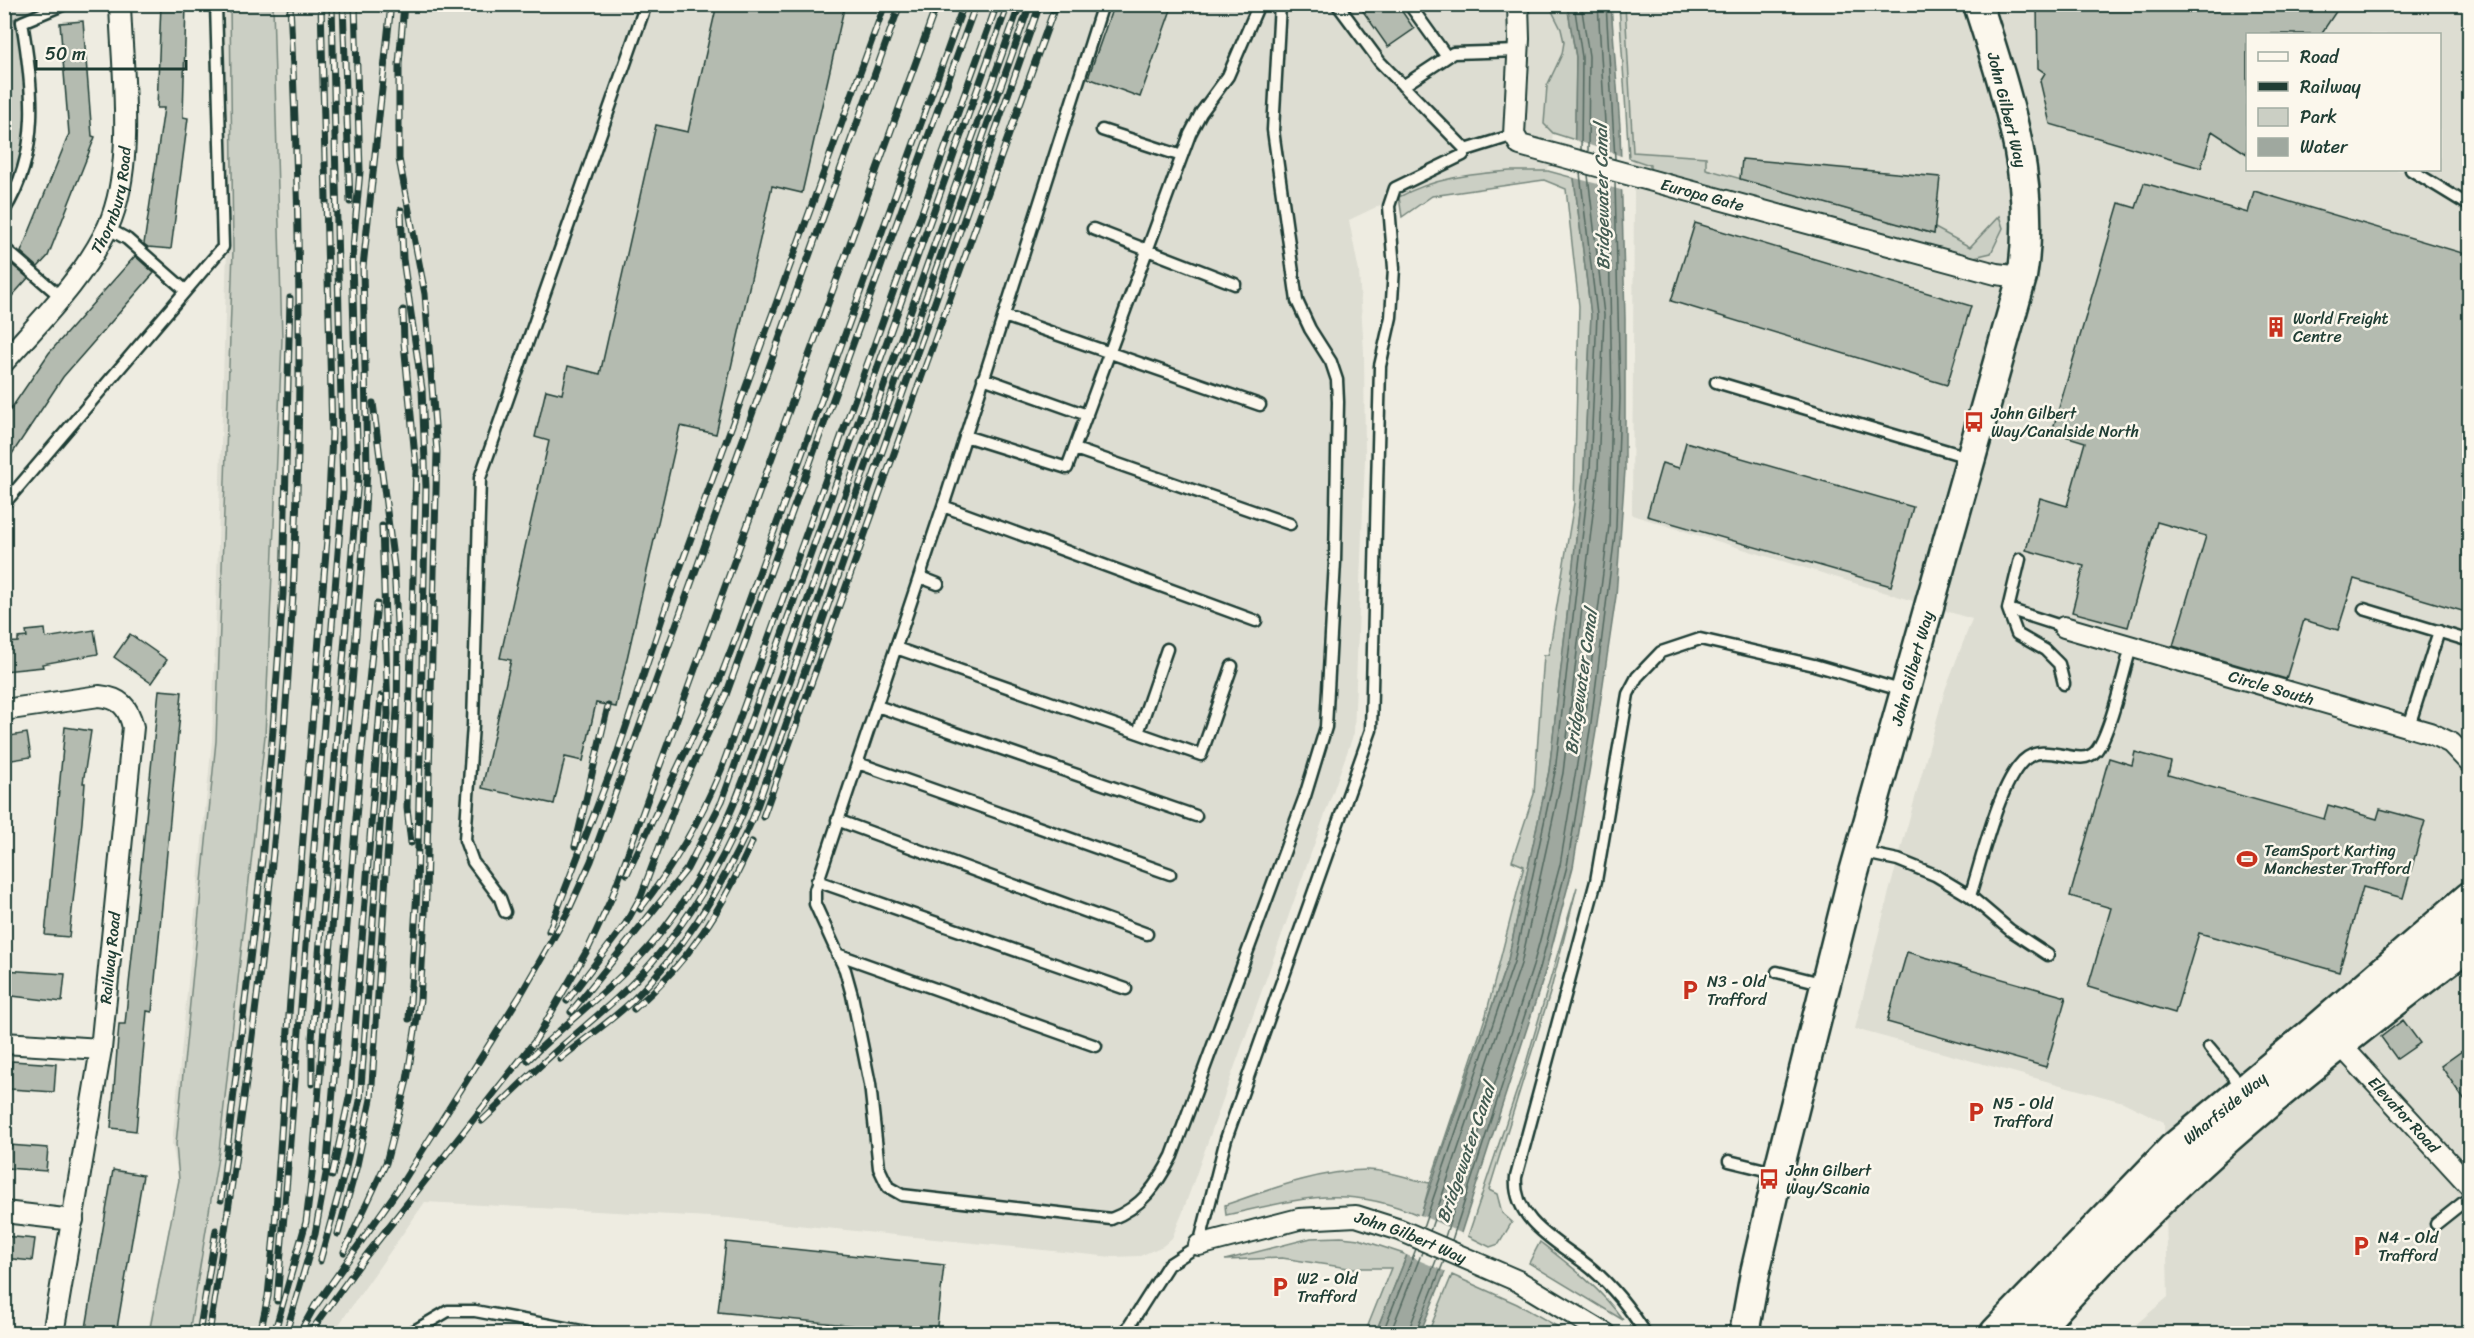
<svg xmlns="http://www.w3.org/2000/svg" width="2474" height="1338" font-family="Sriracha,sans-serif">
  <rect width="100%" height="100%" fill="#eeece1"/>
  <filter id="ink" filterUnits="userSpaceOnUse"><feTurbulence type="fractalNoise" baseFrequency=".0167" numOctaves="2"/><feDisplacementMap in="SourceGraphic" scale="12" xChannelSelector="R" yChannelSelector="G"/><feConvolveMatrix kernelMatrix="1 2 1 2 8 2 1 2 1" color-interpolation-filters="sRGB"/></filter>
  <g filter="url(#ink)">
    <path fill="#ddddd2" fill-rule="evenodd" d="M221 5H1549L1561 29 1564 42 1562 54 1545 95 1544 124 1553 133 1548 171 1464 175 1418 187 1349 220 1359 272 1364 352 1365 459 1354 733 1182 1214 1172 1238 1163 1246 1140 1256 1112 1257 729 1218 425 1202 333 1333 147 1334 179 1180 172 1144 212 741 227 249Z
      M1625 5H2469V1333H2126L2168 1297 2164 1122 2123 1102 1855 1029 1889 892 1945 690 1972 619 1632 515 1634 193ZM2248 34H2440V170H2248Z"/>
    <path fill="#cbcfc4" stroke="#75867c" stroke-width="1.5" d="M5 5H52L14 19 23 56 26 88 24 155 5 203Z
      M230 5H273L282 340 265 736 219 1151 189 1333H149L179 1180 176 1144 216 741 233 250Z
      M1549 5H1567L1576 57 1575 140 1553 133 1544 124 1547 86 1562 54 1564 42 1561 29Z
      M1619 5H1625L1633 152 1706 157V169L1934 234 1935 228 1970 247 1999 216 2003 228 1991 253 1974 257 1960 256 1650 169V165L1629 158Z
      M1510 171H1548L1574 178 1591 315 1584 470 1549 771 1508 960 1430 1183 1421 1216C1345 1183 1302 1199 1226 1215L1225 1205C1271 1189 1317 1171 1367 1170 1389 1170 1409 1179 1430 1183L1486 1015 1524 866 1512 861 1534 794 1544 655H1548L1550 647 1574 503 1579 306 1566 189 1544 180 1432 196 1402 217 1399 197C1434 178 1471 174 1510 171Z
      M1577 887 1550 993 1489 1190 1497 1194 1502 1213 1512 1222 1499 1244 1490 1247 1468 1236 1526 1063Z
      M1341 1237 1359 1239 1407 1255 1375 1334 1365 1333 1391 1268H1348L1282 1258 1225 1260 1311 1238Z
      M1540 1242C1571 1266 1600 1288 1623 1320L1529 1263Z
      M1452 1275 1517 1304 1569 1333H1428Z"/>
    <path fill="#9fa89f" stroke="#6c7d74" stroke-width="1.5" d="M1567 5H1611L1620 127 1625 319V470L1616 596 1596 731 1573 867 1546 969 1461 1233 1420 1333 1375 1334 1407 1255 1508 960 1549 771 1584 470 1591 315 1574 178 1576 57Z"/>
    <path fill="#eeece1" d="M1572 139 1624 157 1625 191 1571 177Z
      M1418 1214 1463 1234 1449 1273 1404 1254Z"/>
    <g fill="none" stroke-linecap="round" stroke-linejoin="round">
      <path stroke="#52685f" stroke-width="1.5" d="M1574 4 1582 57 1581 150
        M1581 4 1589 56 1588 152
        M1598 4 1607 157
        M1606 4 1615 159
        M1423 1228 1514 962 1555 772 1590 470 1597 315 1580 173
        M1430 1231 1521 964 1563 773 1598 470 1604 315 1588 175
        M1445 1237 1533 966 1560 865 1583 728 1609 526 1612 397 1608 180
        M1452 1240 1540 968 1567 866 1590 730 1616 527 1620 397 1615 182
        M1382 1334 1416 1249
        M1390 1334 1422 1252
        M1407 1334 1437 1258
        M1415 1334 1444 1261"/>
    </g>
    <path fill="#b4bbb0" stroke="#1f3d34" stroke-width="1.5" d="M161 4H186L183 117 188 118 171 249 148 247 144 244 164 108H157Z
      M717 4H845L802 193 772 186 716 434 680 426 616 707 596 703 583 761 565 757 554 804 482 788 511 660 500 658 549 441 535 437 546 390 562 394 568 366 600 374 656 125 688 132Z
      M1114 4H1173L1140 97 1088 78Z
      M1358 4H1397L1414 29 1388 47Z
      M2037 4H2341L2321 34H2247V154L2212 131 2201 168 2050 124 2040 81 2045 73 2038 68Z
      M83 21 92 136 95 137 48 256 38 267 21 252 69 134 60 23Z
      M1742 159 1940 177 1934 234 1740 179Z
      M2144 183 2248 213 2254 191 2469 255V613L2354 579 2338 630 2304 620 2286 679 2173 646 2206 536 2157 522 2128 627 2072 612 2084 566 2026 550 2040 498 2067 506 2085 442 2052 432 2119 203 2136 208Z
      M1695 223 1971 306 1947 385 1671 301Z
      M135 256 154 273 63 377 4 466V419L49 353Z
      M4 258 28 278 4 305Z
      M1686 442 1913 507 1891 586 1647 516 1662 463 1679 468Z
      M45 629 46 638 94 630 98 654 42 664 43 667 4 671V643L18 642V638L27 637 26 631Z
      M130 634 167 660 151 683 114 657Z
      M159 690 182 692 152 1012 147 1011 136 1131 111 1128 119 1024H125Z
      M65 727 91 731 83 783H85L82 822 69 937 45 935Z
      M27 733 31 757 6 761 4 737Z
      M2135 752 2171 762 2168 775 2324 819 2328 805 2377 819 2380 809 2425 821 2403 898 2363 887 2339 972 2199 933 2175 1013 2088 987 2111 908 2070 896 2109 758 2132 765Z
      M1907 952 2066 997 2046 1067 1887 1022Z
      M4 970 65 974 62 1002 4 995Z
      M2403 1020 2420 1043 2397 1059 2381 1037Z
      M2469 1046V1107L2441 1066Z
      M12 1061 56 1064 54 1092 10 1089Z
      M9 1145 48 1148 46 1171 7 1168Z
      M113 1170 143 1175 116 1334H85Z
      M4 1236 35 1239 32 1261 4 1258Z
      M726 1242 944 1265 936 1334 718 1312Z"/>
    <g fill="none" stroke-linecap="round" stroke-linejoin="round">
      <g stroke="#1f3d34" stroke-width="15">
        <path id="lane" d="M1103 4 948 491 815 890V904L845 970 852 995 870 1084 879 1168 888 1187 902 1195 1111 1219C1142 1207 1157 1185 1172 1156L1305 796 1326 727 1335 561 1338 402 1337 380 1331 362 1310 329 1297 301 1273 130 1280 4
          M1337 4 1380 62 1466 150
          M1409 4 1447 57
          M1403 86 1453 53 1519 51
          M1102 130 1182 156
          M2411 170 2470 206
          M4 211C41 152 33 88 22 22L65 4
          M107 228 127 239 185 290
          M1093 229 1235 284
          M4 248 61 297
          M1004 316 1260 405
          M983 378 1087 415
          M1716 382 1971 458
          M965 436 1067 468 1190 134 1201 113 1228 76 1259 4
          M1075 449 1290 524
          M4 504 223 247 216 4
          M943 506 1256 621
          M2020 559 2008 609 2017 634 2045 650 2059 664 2064 684
          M920 577 938 584
          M2008 609 2064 627
          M2364 609 2470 641
          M896 648 1201 755 1232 666
          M877 706 1196 816
          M2409 726 2439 631
          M1138 733 1167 649
          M858 763 1170 874
          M837 820 1147 934
          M1860 852 1898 860 1935 875 1970 896 2010 930 2048 955
          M817 881 1126 989
          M1970 896C1982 860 1998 786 2023 761 2046 739 2079 770 2096 751 2110 734 2124 671 2131 647
          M505 912 500 898 473 862 465 840 473 725 480 478 646 4
          M837 954 1096 1046
          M1777 972 1825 984
          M2209 1047 2244 1089
          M1729 1161 1778 1173
          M2436 1224 2470 1197
          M409 1334 448 1311H475L598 1334
          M1124 1334 1168 1265 1199 1245 1226 1139 1371 730 1380 366 1391 317 1394 268 1389 206 1395 188 1463 155 1466 150 1514 135
          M1646 1334C1631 1310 1613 1287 1592 1269 1562 1244 1512 1222 1516 1177L1596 881 1628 694 1637 677 1661 652 1700 639 1814 665 1904 691"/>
      </g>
      <g stroke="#1f3d34" stroke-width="24">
        <g id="street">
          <path id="s1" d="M1518 4 1519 39 1514 135 1520 145 1996 274 2022 277"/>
          <path id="s2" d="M4 362C41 320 84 278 108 227 136 164 122 73 120 4"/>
          <path id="s3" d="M2064 627 2430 733 2451 743 2470 763"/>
          <path d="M4 710 99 696C120 698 128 706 133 727L101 1049 53 1334"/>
          <path id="s4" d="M2338 1042 2470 1186"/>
          <path d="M4 1043 101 1049"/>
          <path d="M4 1212 73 1220"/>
          <path id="s5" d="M1199 1245 1299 1219 1356 1216 1400 1230 1518 1281 1606 1334"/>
        </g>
      </g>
      <g stroke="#1f3d34" stroke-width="33">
        <g id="secondary">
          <path id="s6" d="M1744 1334 1755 1273 1778 1173 1851 883 2022 277C2038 182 2006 93 1978 4"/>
        </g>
      </g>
      <g stroke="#1f3d34" stroke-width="38">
        <g id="highway">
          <path id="s7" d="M1997 1334 2174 1150 2314 1034 2470 899"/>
          <path d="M2030 1334C2068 1293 2106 1251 2146 1212 2245 1113 2358 1027 2470 941"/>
        </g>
      </g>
      <use href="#lane" stroke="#fbf7ec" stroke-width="10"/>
      <use href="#street" stroke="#fbf7ec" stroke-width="20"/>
      <use href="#secondary" stroke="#fbf7ec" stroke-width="28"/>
      <use href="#highway" stroke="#fbf7ec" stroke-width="33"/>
      <g stroke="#1f3d34" stroke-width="7">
        <path id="rail" d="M343 4 350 202
          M401 210 403 259 422 389 426 487 417 890 409 1019
          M403 310 404 343 416 467 408 760 407 808 411 843
          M763 817 1056 4
          M575 846 608 706
          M627 874 719 681 736 637 964 4
          M640 909C674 866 700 820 721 770L997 4
          M549 931 615 760 667 604 885 4
          M567 1001 626 923 641 896 680 792 726 695 976 4
          M634 1009C690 960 722 910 752 842
          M571 1012 687 869 722 801 1008 4
          M560 1059C583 1040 610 1022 632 1001 685 949 723 886 753 818L1040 4
          M528 1060C567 1021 612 989 648 948 693 897 723 836 746 773L1020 4
          M312 1084V1039L358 479 352 259 360 171 355 4
          M482 1121C509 1096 535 1069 563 1045 594 1018 626 993 653 961 691 916 720 867 743 813L1030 4
          M332 1176 350 1094 381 696
          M221 1200 262 860 273 729 283 594 290 298
          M338 1234 357 1165 371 1099 397 710 398 643 394 566 373 403
          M344 1252 386 1163 407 1080 420 1000 426 895 437 452 425 294 399 159V64L404 4
          M320 1261 346 1167 360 1101 388 714 382 526
          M277 1301 343 491 332 4
          M314 1308 397 1191 521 994 567 914 591 861 900 4
          M286 1333 315 1234 326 1174 361 759 377 604
          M199 1334 216 1230
          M209 1334C248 1089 280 842 293 594 303 398 300 201 290 4
          M260 1334 268 1296 275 1225 290 1000 327 539 332 434 321 4
          M274 1334 306 1222 312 1174 363 549 367 468 363 267 391 4
          M299 1334 317 1302
          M309 1334 365 1257 535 1041 589 947 612 897 937 4"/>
      </g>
      <use href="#rail" stroke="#fbf7ec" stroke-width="4.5" stroke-dasharray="14" stroke-linecap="butt"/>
    </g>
  </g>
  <defs>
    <g id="building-bare" transform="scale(1.62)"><path d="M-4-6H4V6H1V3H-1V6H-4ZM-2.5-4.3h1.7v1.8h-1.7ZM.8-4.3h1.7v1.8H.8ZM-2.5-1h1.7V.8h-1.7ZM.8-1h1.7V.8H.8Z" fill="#c8321e" stroke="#fbf7ec" stroke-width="2.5" paint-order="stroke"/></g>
    <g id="bus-bare" transform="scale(1.62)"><path d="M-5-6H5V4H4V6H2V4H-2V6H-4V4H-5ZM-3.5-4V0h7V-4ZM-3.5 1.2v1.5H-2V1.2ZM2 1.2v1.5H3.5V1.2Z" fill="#c8321e" stroke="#fbf7ec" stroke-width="2.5" paint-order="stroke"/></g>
    <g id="stadium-bare" transform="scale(1.62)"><path d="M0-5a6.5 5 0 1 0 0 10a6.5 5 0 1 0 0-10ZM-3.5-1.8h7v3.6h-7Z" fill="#c8321e" stroke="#fbf7ec" stroke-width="2.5" paint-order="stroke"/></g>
    <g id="parking-bare" transform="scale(1.62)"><path d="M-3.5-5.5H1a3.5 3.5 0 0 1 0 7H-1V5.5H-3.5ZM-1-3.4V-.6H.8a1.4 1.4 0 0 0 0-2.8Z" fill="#c8321e" stroke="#fbf7ec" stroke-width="2.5" paint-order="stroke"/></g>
  </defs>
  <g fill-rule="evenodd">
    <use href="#building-bare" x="2276" y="327"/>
    <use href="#bus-bare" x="1974" y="422"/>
    <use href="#stadium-bare" x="2247" y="859"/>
    <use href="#parking-bare" x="1690" y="990"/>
    <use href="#parking-bare" x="1976" y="1112"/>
    <use href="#bus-bare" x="1769" y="1179"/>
    <use href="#parking-bare" x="2361" y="1246"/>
    <use href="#parking-bare" x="1280" y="1287"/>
  </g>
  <g text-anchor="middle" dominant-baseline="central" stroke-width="5" stroke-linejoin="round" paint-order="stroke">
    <g font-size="16" fill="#1f3d34" stroke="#fbf7ec">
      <text transform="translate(2007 110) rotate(76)">John Gilbert Way</text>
      <text stroke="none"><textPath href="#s1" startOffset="332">Europa Gate</textPath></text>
      <text stroke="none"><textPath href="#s2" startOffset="198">Thornbury Road</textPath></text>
      <text stroke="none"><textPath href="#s6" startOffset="687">John Gilbert Way</textPath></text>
      <text stroke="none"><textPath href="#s3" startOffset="216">Circle South</textPath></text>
      <text transform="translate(110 958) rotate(-84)">Railway Road</text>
      <text stroke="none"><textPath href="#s7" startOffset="321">Wharfside Way</textPath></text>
      <text stroke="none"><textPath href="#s4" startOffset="98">Elevator Road</textPath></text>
      <text stroke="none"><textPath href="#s5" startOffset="219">John Gilbert Way</textPath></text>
    </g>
    <g font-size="16" fill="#1f3d34" stroke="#fbf7ec" text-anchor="start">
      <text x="2293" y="318">World Freight<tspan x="2293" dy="18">Centre</tspan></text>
      <text x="1991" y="413">John Gilbert<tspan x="1991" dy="18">Way/Canalside North</tspan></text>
      <text x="2264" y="850">TeamSport Karting<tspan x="2264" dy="18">Manchester Trafford</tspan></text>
      <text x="1707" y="981">N3 - Old<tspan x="1707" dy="18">Trafford</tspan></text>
      <text x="1993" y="1103">N5 - Old<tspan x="1993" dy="18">Trafford</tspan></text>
      <text x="1786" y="1170">John Gilbert<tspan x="1786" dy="18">Way/Scania</tspan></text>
      <text x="2378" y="1237">N4 - Old<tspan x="2378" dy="18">Trafford</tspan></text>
      <text x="1297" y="1278">W2 - Old<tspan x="1297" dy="18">Trafford</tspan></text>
    </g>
    <g font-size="18" font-style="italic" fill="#455d54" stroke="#fbf7ec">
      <text transform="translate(1602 197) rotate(-91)">Bridgewater Canal</text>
      <text transform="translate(1581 682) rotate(-82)">Bridgewater Canal</text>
      <text transform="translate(1466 1153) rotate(-71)">Bridgewater Canal</text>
    </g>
  </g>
  <rect width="2474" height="1338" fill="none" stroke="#fbf7ec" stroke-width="24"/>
  <rect x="12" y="12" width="2450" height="1314" fill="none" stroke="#1f3d34" stroke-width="2" filter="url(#ink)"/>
  <rect x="2246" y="33" width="195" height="138" fill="#fbf7ec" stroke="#a3ada2" stroke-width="1.5"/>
  <rect x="2258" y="52" width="30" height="9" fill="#fbf7ec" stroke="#a3ada2" stroke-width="1.5"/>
  <text x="2300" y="63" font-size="18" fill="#1f3d34">Road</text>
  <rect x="2258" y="82" width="30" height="9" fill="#1f3d34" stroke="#a3ada2" stroke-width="1.5"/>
  <text x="2300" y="93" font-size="18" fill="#1f3d34">Railway</text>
  <rect x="2258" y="108" width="30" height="18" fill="#cbcfc4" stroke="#a3ada2" stroke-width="1.5"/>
  <text x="2300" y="123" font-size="18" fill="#1f3d34">Park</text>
  <rect x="2258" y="138" width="30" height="18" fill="#9fa89f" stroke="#a3ada2" stroke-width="1.5"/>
  <text x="2300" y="153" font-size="18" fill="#1f3d34">Water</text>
  <path d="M36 60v9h150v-9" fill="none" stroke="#1f3d34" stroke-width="3"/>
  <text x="45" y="60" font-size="18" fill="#1f3d34" stroke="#fbf7ec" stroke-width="4.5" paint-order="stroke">50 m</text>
</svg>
